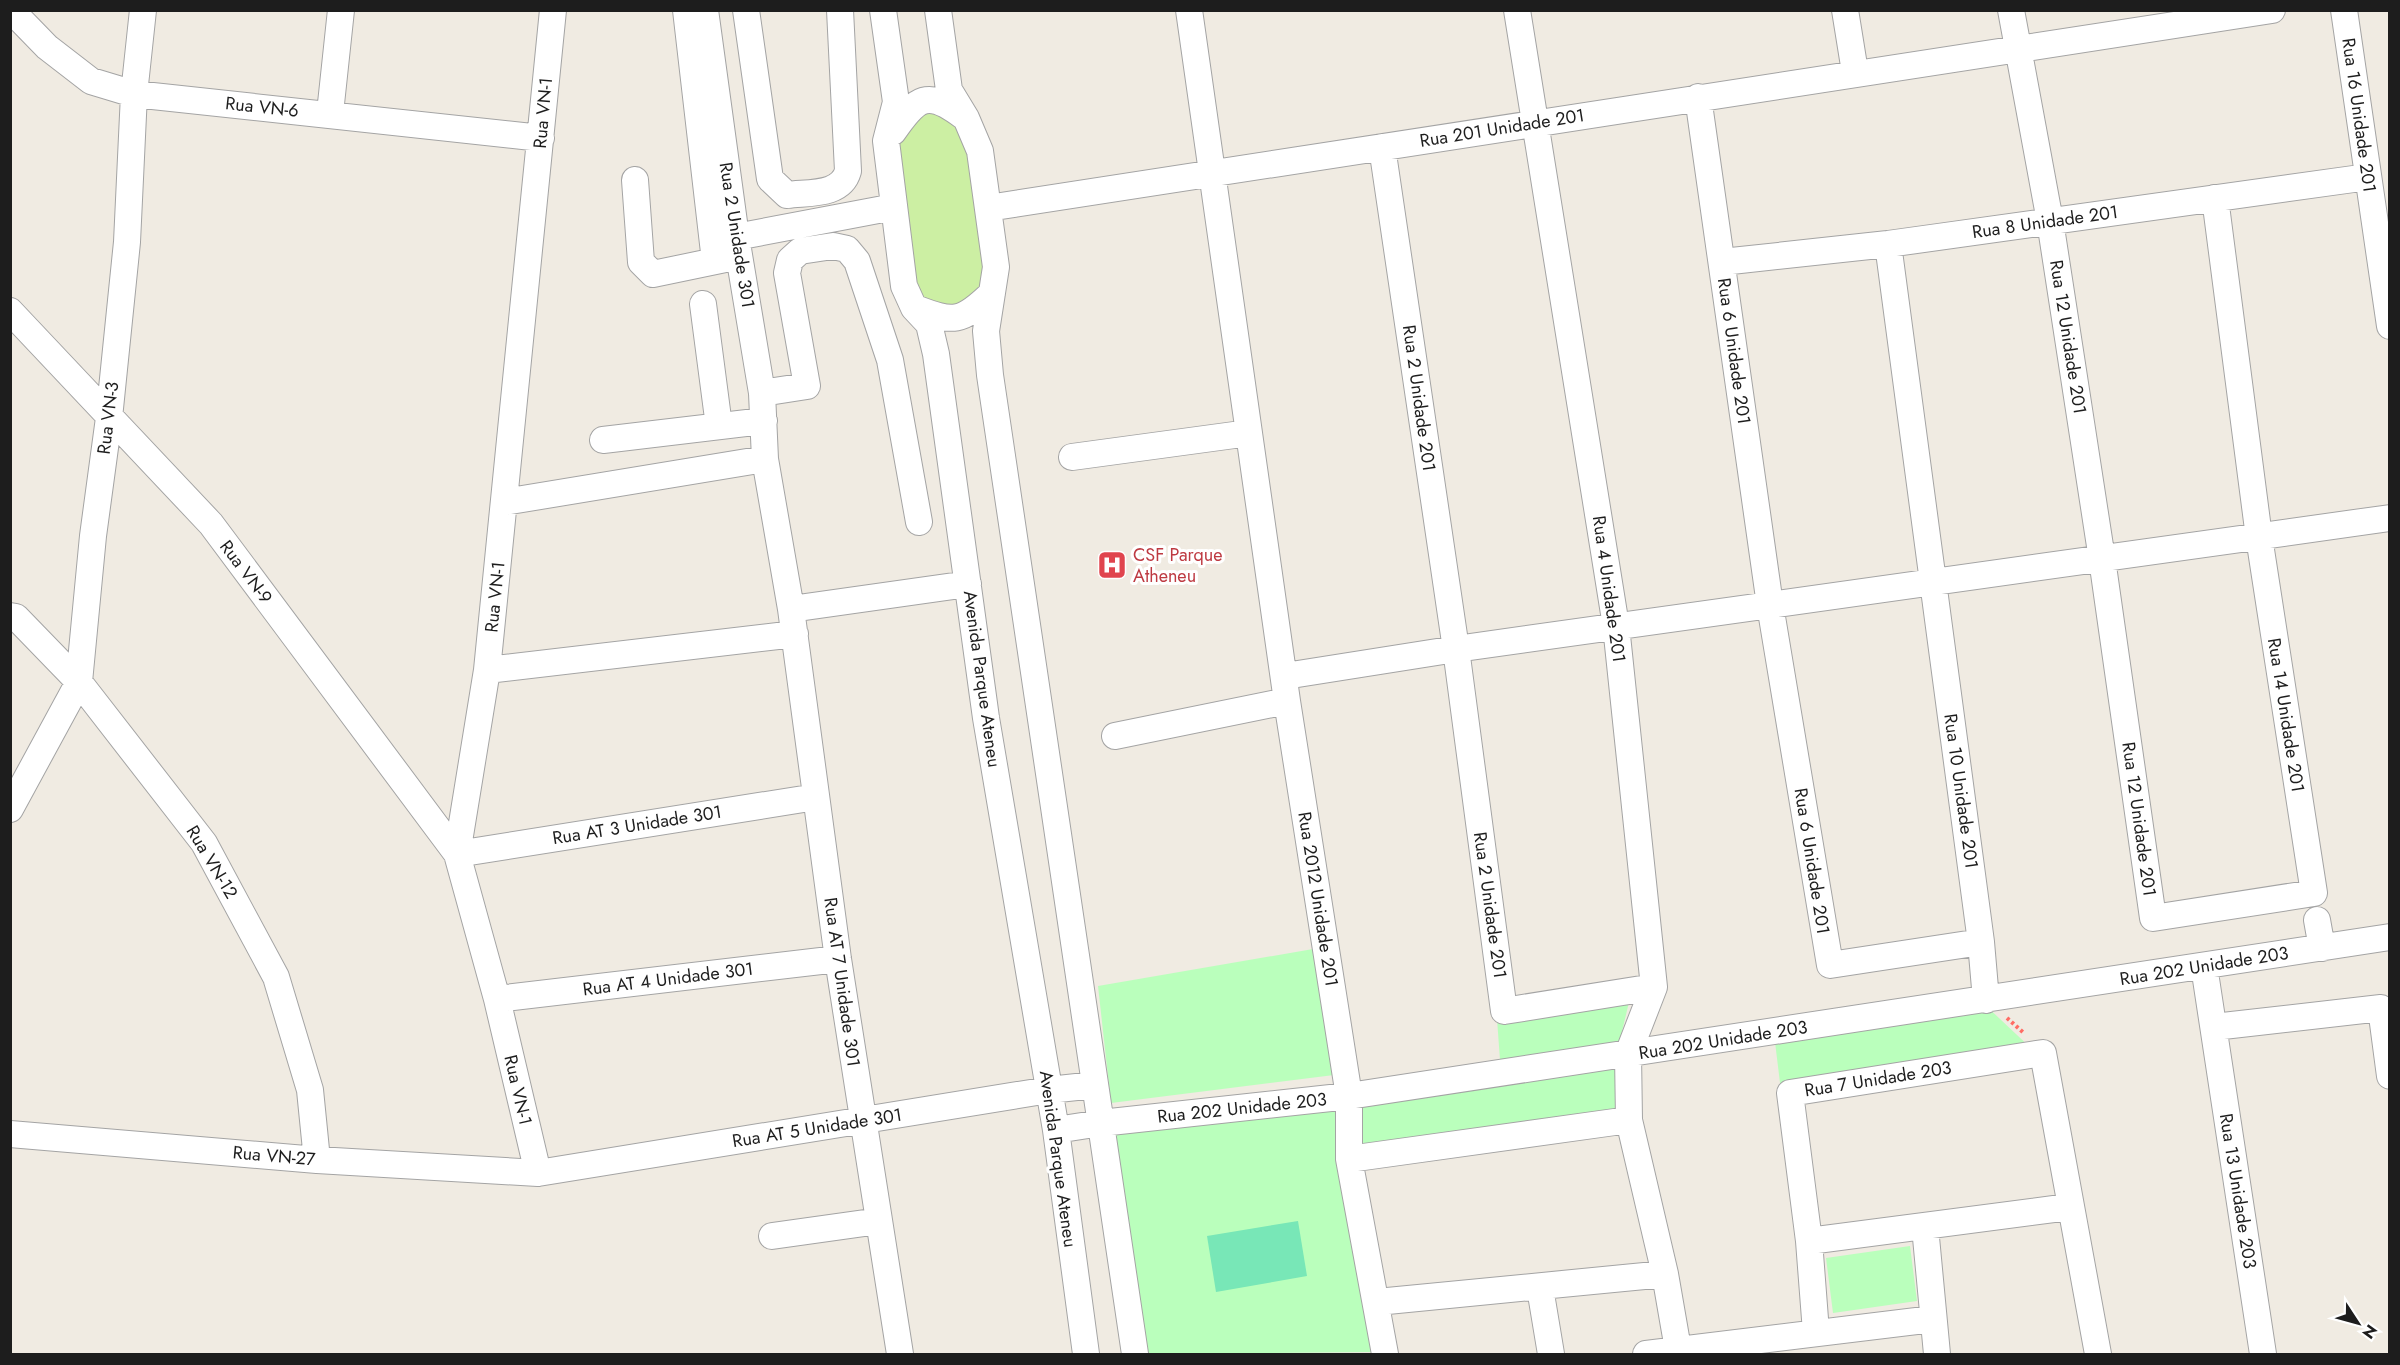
<svg xmlns="http://www.w3.org/2000/svg" width="2400" height="1365" font-family="Jost,sans-serif">
  <rect width="100%" height="100%" fill="#f0ebe2"/>
  <path fill="#ccefa3" d="M931 108 962 124 986 270C984 277 982 286 977 292 961 312 933 308 917 291L895 133Z"/>
  <path fill="#baffbc" d="M1313 949 1334 1075 1111 1103 1098 986Z
    M1630 998 1619 1044 1500 1060 1497 1019Z
    M1982 1002 2034 1051 1781 1091 1775 1042Z
    M1618 1061 1620 1111 1362 1151 1358 1106Z
    M1339 1102 1376 1352 1144 1354 1114 1131Z
    M1910 1246 1917 1301 1833 1313 1826 1258Z"/>
  <path fill="#78e7b7" d="M1298 1221 1307 1276 1216 1292 1207 1236Z"/>
  <g fill="none" stroke-linecap="round" stroke-linejoin="round">
    <g stroke="#a4a4a4" stroke-width="28">
      <path id="minor" d="M11 10 47 47 91 81 134 94 541 138
        M686 10 715 261
        M705 10 736 237 762 393 765 459 791 609 838 959 900 1354
        M746 10 770 179 787 195C809 192 841 196 848 171L840 10
        M883 10 896 102 886 141 904 286 914 308 929 324 936 354 986 718 1056 1130 1086 1354
        M938 10 949 90 966 118 980 151 996 267 986 331 990 375 1135 1354
        M1189 10 1287 701 1349 1096V1159L1385 1354
        M1517 10 1616 626 1654 987 1628 1054 1629 1120 1665 1274 1678 1349
        M1845 10 1855 72
        M2011 10 2050 221 2102 559 2153 918 2314 893 2259 537 2215 198
        M2344 10 2390 326
        M1698 97 1770 605 1830 965 1981 942
        M330 113 341 10
        M893 132C917 97 927 89 963 116
        M1382 147 1456 649 1504 1011 1654 987
        M635 180 641 262 653 274 730 258
        M988 208C1416 144 1844 74 2272 10
        M736 237 894 207
        M1888 244 1981 942 1986 1000
        M1722 262 1888 244 2368 177
        M703 304 719 426
        M915 308C954 323 961 323 992 293
        M10 311 211 524 457 854
        M762 393 807 386 787 273 790 260 800 251 833 246 847 249 857 261 890 360 919 522
        M603 440 764 421
        M1072 457 1249 433
        M504 502 765 459
        M791 609 968 584
        M10 616 16 617 79 682 204 843 276 977 310 1090 317 1160
        M487 670 795 634
        M1285 676 1456 649 2390 518
        M1115 736 1287 701
        M10 809 79 682 93 536 109 418 127 242 134 94 143 10
        M457 854 816 797
        M2317 920 2322 948
        M2204 966 2263 1354
        M497 999 838 959
        M2214 1027 2381 1008 2390 1076
        M1056 1130 1101 1123 1349 1096 2390 937
        M10 1134 317 1160 538 1173 1049 1090 1095 1085
        M1349 1159 1629 1120
        M538 1173 497 999 457 854 487 670 553 10
        M1925 1227 1937 1354
        M772 1236 879 1221
        M1809 1241 2069 1207
        M1540 1288 1551 1354
        M1377 1302 1665 1274
        M1816 1332 1809 1241 1790 1093 2043 1053 2098 1354
        M1646 1354 1933 1319"/>
    </g>
    <path stroke="#ff6c64" stroke-width="4" stroke-dasharray="3 3" stroke-linecap="butt" d="M2007 1018 2024 1033"/>
    <use href="#minor" stroke="#fff" stroke-width="26"/>
  </g>
  <defs>
    <g id="hospital-square" transform="scale(1.5)"><rect x="-9" y="-9" width="18" height="18" rx="4" fill="#e0444e" stroke="#fff"/><path d="M-5-5h3v3.5h4V-5h3V5h-3V1.5h-4V5h-3Z" fill="#fff"/></g>
  </defs>
  <g fill-rule="evenodd">
    <use href="#hospital-square" x="1112" y="565"/>
  </g>
  <g text-anchor="middle" dominant-baseline="central" stroke-width="6" stroke-linejoin="round" paint-order="stroke">
    <g font-size="18" fill="#1d1d1d" stroke="#fff">
      <text transform="translate(262 107) rotate(6)">Rua VN-6</text>
      <text transform="translate(543 113) rotate(-85)">Rua VN-1</text>
      <text transform="translate(2359 115) rotate(82)">Rua 16 Unidade 201</text>
      <text transform="translate(1502 128) rotate(-9)">Rua 201 Unidade 201</text>
      <text transform="translate(2045 222) rotate(-8)">Rua 8 Unidade 201</text>
      <text transform="translate(737 235) rotate(81)">Rua 2 Unidade 301</text>
      <text transform="translate(2068 337) rotate(81)">Rua 12 Unidade 201</text>
      <text transform="translate(1734 351) rotate(82)">Rua 6 Unidade 201</text>
      <text transform="translate(1419 398) rotate(82)">Rua 2 Unidade 201</text>
      <text transform="translate(108 418) rotate(-83)">Rua VN-3</text>
      <text transform="translate(246 572) rotate(53)">Rua VN-9</text>
      <text transform="translate(1609 589) rotate(82)">Rua 4 Unidade 201</text>
      <text transform="translate(495 597) rotate(-84)">Rua VN-1</text>
      <text transform="translate(982 679) rotate(82)">Avenida Parque Ateneu</text>
      <text transform="translate(2286 715) rotate(81)">Rua 14 Unidade 201</text>
      <text transform="translate(1961 791) rotate(82)">Rua 10 Unidade 201</text>
      <text transform="translate(2139 819) rotate(82)">Rua 12 Unidade 201</text>
      <text transform="translate(637 825) rotate(-9)">Rua AT 3 Unidade 301</text>
      <text transform="translate(1812 861) rotate(81)">Rua 6 Unidade 201</text>
      <text transform="translate(212 862) rotate(59)">Rua VN-12</text>
      <text transform="translate(1318 899) rotate(81)">Rua 2012 Unidade 201</text>
      <text transform="translate(1490 905) rotate(82)">Rua 2 Unidade 201</text>
      <text transform="translate(2204 966) rotate(-9)">Rua 202 Unidade 203</text>
      <text transform="translate(668 979) rotate(-7)">Rua AT 4 Unidade 301</text>
      <text transform="translate(842 982) rotate(82)">Rua AT 7 Unidade 301</text>
      <text transform="translate(1723 1040) rotate(-9)">Rua 202 Unidade 203</text>
      <text transform="translate(1878 1079) rotate(-9)">Rua 7 Unidade 203</text>
      <text transform="translate(518 1090) rotate(77)">Rua VN-1</text>
      <text transform="translate(1242 1108) rotate(-6)">Rua 202 Unidade 203</text>
      <text transform="translate(817 1128) rotate(-9)">Rua AT 5 Unidade 301</text>
      <text transform="translate(274 1156) rotate(5)">Rua VN-27</text>
      <text transform="translate(1058 1159) rotate(82)">Avenida Parque Ateneu</text>
      <text transform="translate(2238 1191) rotate(81)">Rua 13 Unidade 203</text>
    </g>
    <g font-size="18" fill="#be3a42" stroke="#fff" text-anchor="start">
      <text x="1133" y="555">CSF Parque<tspan x="1133" dy="21">Atheneu</tspan></text>
    </g>
  </g>
  <rect width="2400" height="1365" fill="none" stroke="#1d1d1d" stroke-width="24"/>
  <g transform="translate(2358 1323) rotate(126)" stroke="#ffffff" stroke-width="4.5" paint-order="stroke">
  <path d="M0-4.5L10 22L0 15L-10 22Z" fill="#1d1d1d"/>
  <text y="-9" font-size="16" font-weight="bold" text-anchor="middle" fill="#1d1d1d">N</text>
  </g>
</svg>
